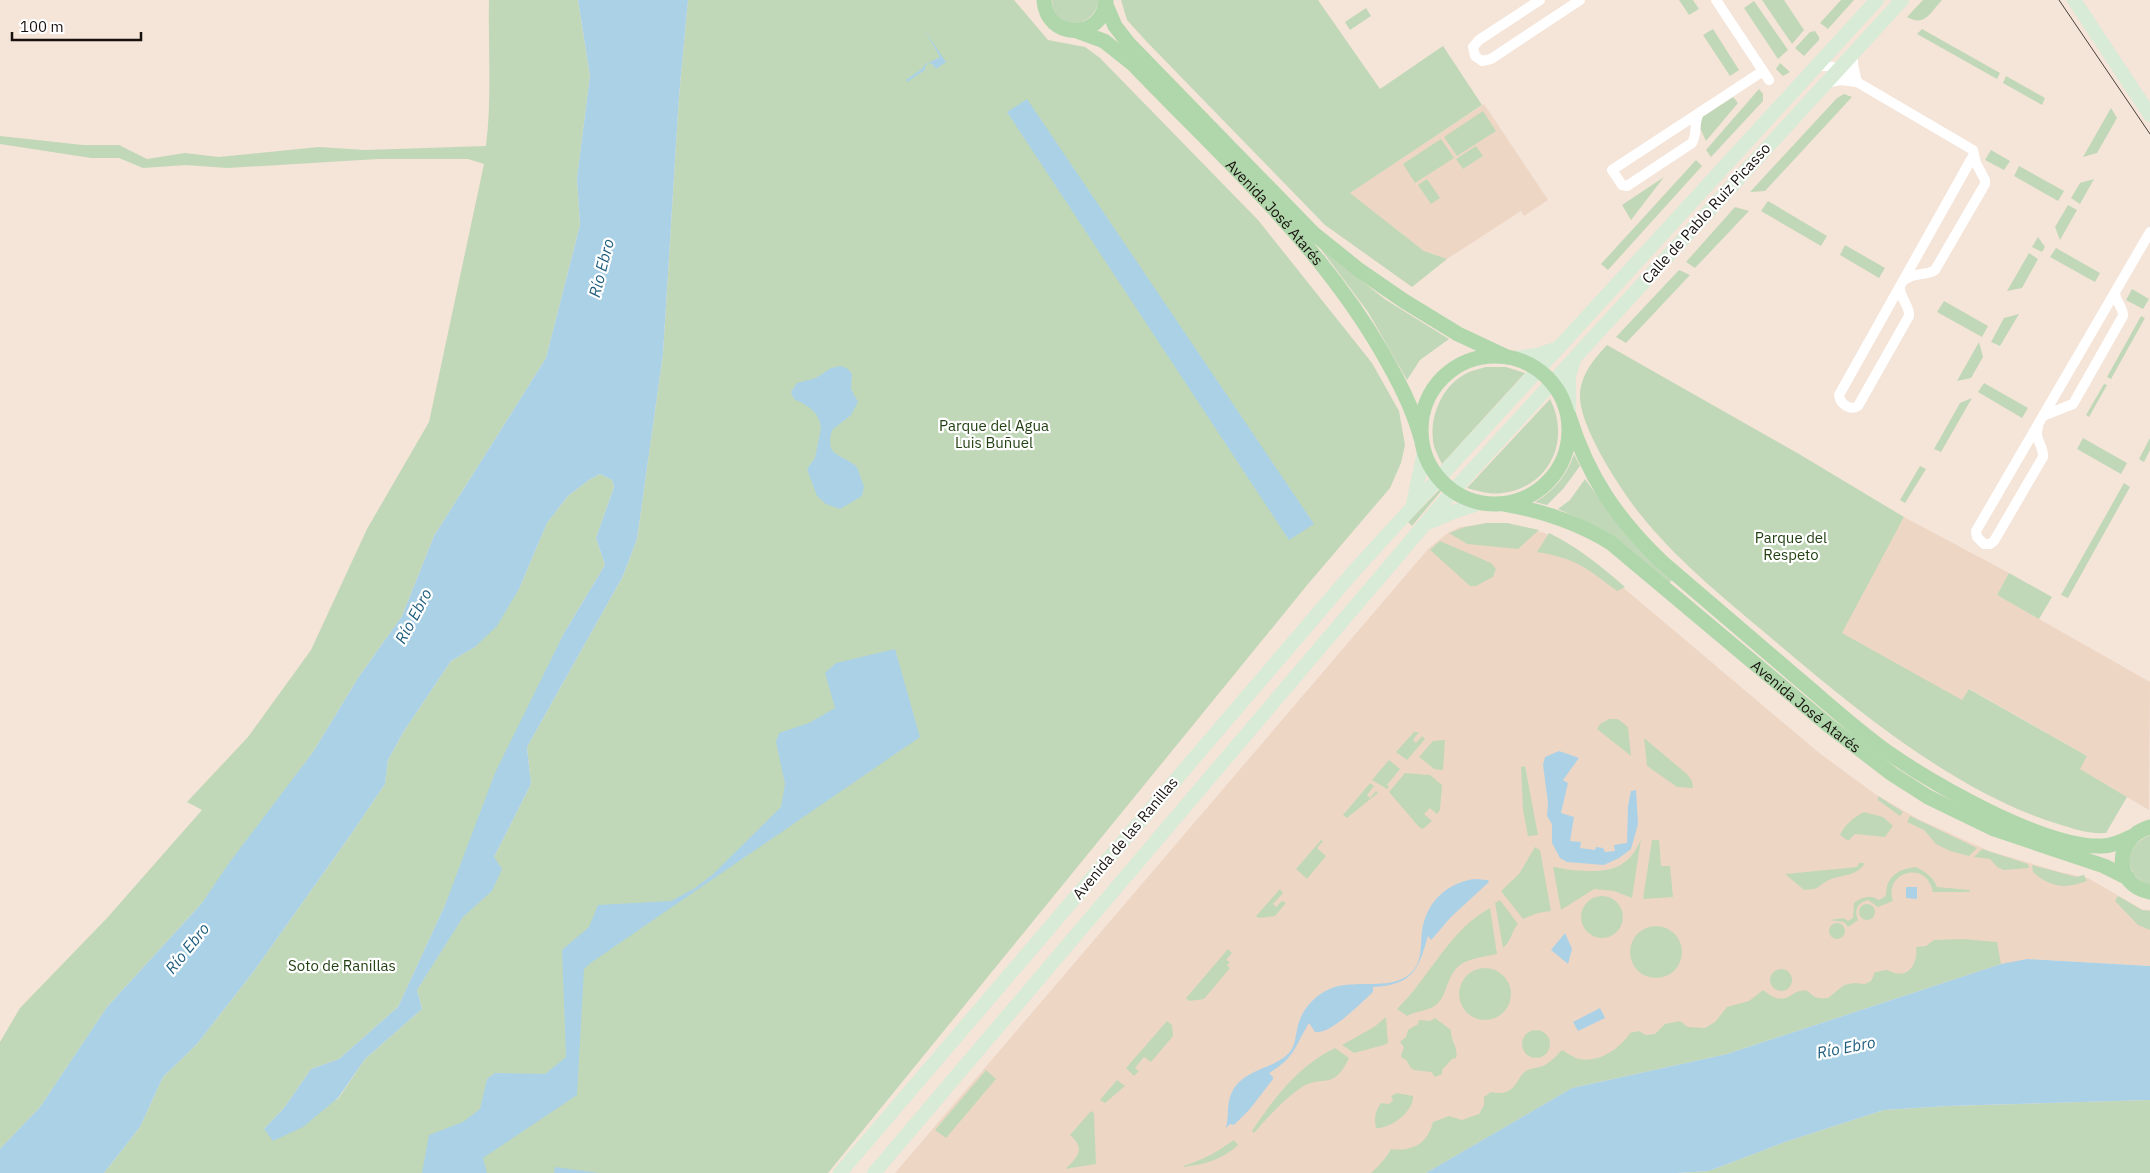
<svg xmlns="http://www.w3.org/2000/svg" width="2150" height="1173" font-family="'IBM Plex Sans',sans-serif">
  <rect width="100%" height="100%" fill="#f5e4d8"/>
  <path fill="#eed6c5" d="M1484 104 1548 200 1524 216 1521 211 1447 259 1424 251 1349 193Z
    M1904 517 2009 573 1997 595 2150 682 2149 810 2079 769 2087 756 2078 751 1970 689 1962 701 1841 633Z
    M1478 525H1514L1545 533 1594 563 1818 752 1875 794 1918 819 1989 851 2060 872 2088 878 2143 910H2150V966L2027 959 1572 1088 1426 1173H895L1429 548 1448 533 1460 527Z"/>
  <path fill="#c1d8b8" d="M489 0H578L590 76 577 178 580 225 546 358 434 536 402 616 358 678 313 752 202 903 107 1007 40 1107 0 1149V1042L20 1008 107 918 202 810 187 802 248 737 311 650 367 529 429 422 484 164 468 159H378L227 168 186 165 143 168 119 158H91L0 144V136L83 145H119L147 159 185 153 219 157 319 147 365 150 486 146C492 98 488 49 489 0Z
    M688 0H1014L1048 40 1085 47 1100 58 1258 220 1372 363 1399 411 1405 445 1401 463 1390 488 1308 584 828 1173H104L140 1127 163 1077 197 1044 254 971 354 830 385 784 388 760 404 731 451 661 475 647 519 589 547 523 568 496 589 480 600 474 612 480 614 487 596 538 605 565 564 633 445 905 398 1007 339 1059 311 1069 284 1108 264 1129 338 1099 365 1059 422 1009 417 990 463 916 492 891 494 857 531 784 527 747 623 576 637 539 663 354 679 96Z
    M1052 0H1099C1093 31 1053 31 1052 0Z
    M1121 0H1318L1380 89 1443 46 1482 105 1350 193 1424 251 1447 259 1412 287 1325 225 1147 42 1127 20Z
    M1679 0H1693L1699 9 1689 15Z
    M1762 0H1784L1804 30 1792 44Z
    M1841 0H1854L1828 29 1820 23Z
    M1923 0H1942C1930 13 1925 27 1907 17Z
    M1754 1 1788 50 1778 59 1744 8Z
    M1366 8 1371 16 1350 30 1345 22Z
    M1713 29 1739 70 1730 76 1703 35Z
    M1922 29 2000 73 1997 79 1917 34Z
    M1815 31 1819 37V40L1804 56 1795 48 1810 32Z
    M1780 63 1790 72 1783 76 1776 69Z
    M2006 76 2045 98 2042 105 2003 83Z
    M1759 89 1763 94V101L1711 157 1706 150Z
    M1844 94 1852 97 1765 191 1750 192 1837 98Z
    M1733 97 1738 103 1706 141 1700 128 1701 118Z
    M2111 108 2117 118 2097 153 2083 157Z
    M1483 111 1496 131 1457 156 1444 137Z
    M1441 139 1454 158 1415 183 1403 164Z
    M1476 146 1483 156 1463 169 1456 159Z
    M1991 150 2010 161 2004 170 1985 160Z
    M1696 160 1702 166 1608 270 1601 264Z
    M2019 166 2064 191 2058 201 2014 176Z
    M1664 177 1631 220 1622 205Z
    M1427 179 1440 198 1431 204 1418 185Z
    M2094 179 2080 204 2071 198 2080 183Z
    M1768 201 1827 236 1821 246 1761 211Z
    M2068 205 2077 210 2060 240 2055 227Z
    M1735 207 1749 211 1695 268 1686 262Z
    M2038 237 2045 247 2042 252 2032 247Z
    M1845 245 1885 268 1879 278 1840 255Z
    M1320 248 1386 300 1449 339 1420 360 1407 380 1368 312Z
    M2056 248 2100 273 2095 282 2050 257Z
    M2029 253 2038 259 2022 288 2007 291Z
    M1679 270 1690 275 1626 343 1616 337Z
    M2132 289 2149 299 2143 309 2126 300Z
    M1944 301 1988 326 1982 337 1937 312Z
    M2019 314 2000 346 1991 342 2004 318Z
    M2141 316 2145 318 2111 379 2107 377Z
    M1979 342 1983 357 1971 378 1957 381Z
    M1607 345 1799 454 1904 517 1842 633 1962 700 1969 689 2087 756 2080 769 2127 797 2106 833C2087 834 2075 829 2058 824 1951 791 1847 702 1763 631 1720 595 1675 558 1640 514 1620 489 1582 430 1580 399 1579 377 1593 360 1607 345Z
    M1486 367H1506L1525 373 1442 464C1439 458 1436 452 1434 446 1428 419 1441 386 1467 373 1473 370 1480 369 1486 367Z
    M1984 383 2028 408 2022 418 1978 392Z
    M2104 384 2107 385 2089 417 2086 415Z
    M1972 398 1941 452 1934 449 1960 403Z
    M1550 399C1571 440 1550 487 1502 493 1491 495 1478 491 1467 488Z
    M2083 438 2127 463 2121 474 2077 449Z
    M2150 438V450L2144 462 2139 459Z
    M1574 454 1580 466 1563 489 1547 505 1535 502C1554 491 1567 475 1574 454Z
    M1920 466 1926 469 1905 503 1900 500Z
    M1585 479 1618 524 1673 579 1669 583C1633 555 1602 527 1558 509L1570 500Z
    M2124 483 2130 487 2068 598 2061 595Z
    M1440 489 1442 490 1412 526 1408 522Z
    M1486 523H1507L1539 530 1518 549 1467 544 1449 533 1465 527Z
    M1549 533C1578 547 1601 566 1625 587L1617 591C1585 567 1577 559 1537 552Z
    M1440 541 1491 563 1496 569 1493 577 1476 586H1470L1430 550Z
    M2009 573 2052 597 2039 619 1997 595Z
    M1609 719H1618L1628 727 1631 756 1597 729 1600 724Z
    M1414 732H1419L1413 740 1416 743 1422 736 1425 739 1407 760 1396 752Z
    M1644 738 1687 774 1692 781 1693 788 1677 787 1647 766Z
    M1445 740 1443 770 1434 769 1419 757 1433 741Z
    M1389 760 1400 769 1387 785 1389 787 1387 789 1372 780Z
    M1525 766 1538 835 1528 836 1523 810 1521 767Z
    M1405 773 1430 775 1442 785 1440 810 1437 814 1430 808 1424 814 1432 821 1423 829 1419 827 1389 792Z
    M1370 783 1374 786 1367 795 1370 798 1376 791 1378 793 1347 818 1343 815Z
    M1878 796 1903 812 1900 816 1878 800Z
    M1864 812 1883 817 1893 826 1885 837 1855 834 1848 841 1840 835C1845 824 1854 817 1864 812Z
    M1910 816 1977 848 1969 856 1950 851 1936 844 1924 830 1907 822Z
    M2150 835V886C2123 875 2123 846 2150 835Z
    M1641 839 1632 898 1614 891 1594 889 1561 910 1553 867C1560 867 1565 870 1572 870 1604 873 1628 872 1641 839Z
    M1321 840 1323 841 1317 848 1326 856 1307 879 1296 869Z
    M1652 840H1659L1661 866H1670L1673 897 1643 899Z
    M1535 847 1540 850 1551 911 1538 913 1523 919 1501 891 1519 874Z
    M1982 849 2028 864 2029 868 2004 870 1997 867 1990 859 1974 857Z
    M1859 863H1865C1856 877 1843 874 1829 880 1815 887 1822 889 1804 890L1785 874 1857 867Z
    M2032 865 2076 877 2084 875 2087 881C2065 889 2051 888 2033 872Z
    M1916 867C1926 872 1933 877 1937 887L1970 890 1969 892H1933C1926 858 1883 873 1893 901L1878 907 1868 900C1857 903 1854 910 1858 920L1848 927 1844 922 1830 920 1843 918 1848 921 1853 918 1854 903C1862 897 1869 894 1879 900L1886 896C1886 876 1898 869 1916 867Z
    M1280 889 1283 893 1273 904 1276 907 1282 901 1286 903 1275 916 1259 918 1256 916Z
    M2118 896 2142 910 2150 911V930L2138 925 2115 901Z
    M1581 917a21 21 0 1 1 42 0a21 21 0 1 1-42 0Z
    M1500 900 1518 924C1511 932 1511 942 1503 948L1495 903Z
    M1859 912a8 8 0 1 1 16 0a8 8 0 1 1-16 0Z
    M1490 908 1497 954C1477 959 1458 957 1449 981 1445 990 1444 998 1436 1005 1429 1011 1415 1011 1407 1016L1397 1009C1430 977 1449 930 1490 908Z
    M1829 931a8 8 0 1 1 16 0a8 8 0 1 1-16 0Z
    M1630 952a26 26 0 1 1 52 0a26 26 0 1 1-52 0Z
    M1963 939 1997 942 2001 964 1727 1054 1572 1088 1426 1173H1371C1378 1167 1387 1157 1391 1149 1413 1152 1428 1143 1433 1122L1449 1116 1462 1120 1473 1116 1479 1114 1484 1105V1097L1491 1092C1518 1098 1515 1076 1528 1070 1532 1068 1536 1068 1540 1067 1549 1064 1555 1057 1562 1050 1567 1053 1572 1056 1576 1058 1596 1065 1620 1049 1630 1033L1639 1031 1646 1035 1655 1034 1665 1024 1680 1021 1688 1027 1705 1028 1715 1022 1727 1007 1749 1001 1763 990C1789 1011 1790 987 1807 991 1808 991 1812 995 1813 996 1818 999 1823 998 1828 998L1844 985 1854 983 1865 984 1871 981 1875 972C1878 972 1884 970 1887 970 1889 970 1893 973 1895 973 1911 977 1918 960 1916 947L1926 946 1934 940Z
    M1228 949 1232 953 1226 960 1230 962 1227 965 1230 968 1204 999 1189 1001 1186 998Z
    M1459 994a26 26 0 1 1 52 0a26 26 0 1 1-52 0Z
    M1770 980a11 11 0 1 1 22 0a11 11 0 1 1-22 0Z
    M1386 1017 1388 1043 1384 1045 1354 1053 1342 1045 1374 1027Z
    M1435 1018 1451 1030C1450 1041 1459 1047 1456 1058L1452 1059 1442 1070V1074L1435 1077 1431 1072C1426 1071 1417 1071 1414 1070 1407 1067 1410 1060 1402 1058L1401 1055 1404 1047 1400 1042 1406 1037 1408 1030 1418 1024 1419 1020 1430 1021Z
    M1167 1021 1172 1025 1173 1036 1151 1062 1144 1057 1135 1068 1139 1071 1134 1076 1126 1068Z
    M1522 1044a14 14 0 1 1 28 0a14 14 0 1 1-28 0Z
    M1335 1048 1349 1058C1333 1092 1323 1074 1302 1087 1284 1099 1268 1117 1254 1133L1252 1131C1274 1098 1298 1066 1335 1048Z
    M986 1070 996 1079 946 1138 935 1130Z
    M1117 1080 1125 1086 1105 1103 1100 1100Z
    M1397 1093 1413 1096C1414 1112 1390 1129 1376 1128 1374 1118 1375 1112 1381 1103L1389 1104 1393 1100 1391 1096Z
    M2150 1100V1173H1677L1709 1171 1785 1142 1884 1110 1948 1106Z
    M1091 1111 1094 1113 1096 1164 1065 1169C1076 1159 1087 1149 1070 1135Z
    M1234 1140 1238 1145C1222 1160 1205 1164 1184 1167L1183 1166C1203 1160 1217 1152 1234 1140Z"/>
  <path fill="#abd1e7" d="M578 0H688L679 96 663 354 637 539 623 576 527 747 531 784 494 857 502 869 492 891 463 917 417 990 422 1009 365 1059 338 1098 303 1127 273 1141 264 1129 284 1108 311 1069 339 1059 398 1007 445 905 495 773 564 633 605 565 596 538 614 487 612 480 600 474 589 480 568 496 547 523 519 589 497 626 475 647 451 661 404 731 388 760 385 784 354 830 254 971 197 1044 163 1077 140 1127 104 1173H0V1149L40 1107 107 1007 202 903 229 863 313 752 358 678 402 616 434 536 546 358 580 225 577 178 590 76Z
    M925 31 946 62 936 69 932 64 929 63 925 66V70L907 82 906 80 923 68 924 65 940 57Z
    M1027 99 1314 524 1289 540 1007 112Z
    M841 366 848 369 852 374 851 389 858 402 851 415 832 430C824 458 842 453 857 467L864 487 862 496 840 509 826 504 817 496 807 469 815 458 821 428C819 411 808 406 794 399L791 392 797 383 816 378 831 368Z
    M895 649 920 737 592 962 584 969 577 1095 483 1158 487 1173H422L429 1135 463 1122 480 1109 487 1079 495 1073 545 1074 566 1057 562 950 589 927 598 905 671 901 695 888 712 875 781 807 785 784 776 742 779 733 809 723 835 708 825 673 836 663Z
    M1559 751 1579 758 1563 780 1568 783 1561 813 1574 817 1570 841 1581 842 1580 848 1595 850 1596 847 1603 848 1605 852 1615 851 1614 845 1627 843 1628 806 1631 791 1636 790 1638 824 1631 849 1619 858 1604 865 1567 862 1560 858 1552 843V824L1547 816 1548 803 1543 765 1545 757Z
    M1474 879 1488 880 1489 882 1451 917 1433 938 1431 940 1428 936C1418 971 1412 985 1373 987V992C1361 1003 1330 1035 1315 1032L1309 1023C1295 1046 1295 1058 1269 1073L1273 1077V1079L1250 1109 1234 1125 1230 1124 1226 1128C1230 1113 1225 1104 1234 1088 1247 1069 1272 1069 1288 1054 1295 1047 1295 1039 1297 1030 1300 1011 1314 995 1332 988 1356 979 1390 991 1410 974 1423 962 1420 947 1422 931 1426 903 1446 883 1474 879Z
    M1906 887H1917V899L1906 898Z
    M1565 933 1572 949 1568 964 1551 950Z
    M2027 959 2150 966V1100L1948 1106 1884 1110 1785 1142 1709 1171 1677 1173H1426L1572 1088 1727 1054 2001 964Z
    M1600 1008 1605 1018 1578 1031 1573 1022Z
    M555 1167 599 1173H554Z"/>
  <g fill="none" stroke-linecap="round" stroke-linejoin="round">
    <path stroke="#fff" stroke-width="10" d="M1540 0 1479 40 1473 47 1475 56 1482 61 1491 59 1580 0
      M1716 0 1769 80
      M1853 53V65L1857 82
      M1815 67C1833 63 1844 71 1857 82L1973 150 1976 163 1985 180V184L1935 270C1926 276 1916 272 1906 279
      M1826 83 1840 80 1857 82
      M1699 113C1693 124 1698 133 1692 143L1627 186 1622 185 1612 170 1763 71
      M1900 289C1901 299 1910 307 1909 316L1858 406C1850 411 1840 404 1839 395L1973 156
      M2045 415 2073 404 2123 316C2124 308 2115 302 2115 292
      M2038 427C2034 441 2044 445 2043 457L1994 541 1990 544H1984L1977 537 1976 531 2150 232"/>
    <path stroke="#d7ebd6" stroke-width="14" d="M2074 0 2150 115
      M1516 358 1537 355 1556 349
      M1569 416V376L1574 360
      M1413 504 1424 452
      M1430 522 1453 512 1480 503
      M840 1173 1354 571 1877 0
      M874 1173 1453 491 1902 0"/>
    <g stroke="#b0d7ac" stroke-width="15">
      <path d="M1044 0C1046 40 1102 41 1106 1"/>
      <path d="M1106 5 1115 26 1129 44 1313 233 1359 270 1404 301 1458 334 1505 356"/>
      <path id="s1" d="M1077 31 1104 41 1133 64C1221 156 1318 241 1382 352 1398 380 1412 406 1421 438"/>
      <circle cx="1495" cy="430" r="74"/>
      <path d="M1569 416C1588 477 1617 519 1663 563 1707 601 1751 638 1795 676 1825 701 1854 728 1886 751 1933 784 2044 848 2102 846 2112 846 2121 842 2131 837"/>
      <path id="s2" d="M1504 504C1543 511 1577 522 1611 543L1828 725 1892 774 1928 797 1994 829 2104 866 2128 878"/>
      <path d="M2150 827C2114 837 2112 885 2150 892"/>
    </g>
    <path stroke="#483f3a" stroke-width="1" d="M2059 0 2150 134"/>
  </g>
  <g text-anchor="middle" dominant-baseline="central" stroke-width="4.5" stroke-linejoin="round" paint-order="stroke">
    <g font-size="15" fill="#18120e" stroke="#fff">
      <text stroke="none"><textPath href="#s1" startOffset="271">Avenida José Atarés</textPath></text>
      <text transform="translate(1706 213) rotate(-48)">Calle de Pablo Ruiz Picasso</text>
      <text stroke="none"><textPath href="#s2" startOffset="369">Avenida José Atarés</textPath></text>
      <text transform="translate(1125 838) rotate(-50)">Avenida de las Ranillas</text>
    </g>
    <g font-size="15" fill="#224012" stroke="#fff">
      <text x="994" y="425">Parque del Agua<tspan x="994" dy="17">Luis Buñuel</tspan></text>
      <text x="1791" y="537">Parque del<tspan x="1791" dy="17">Respeto</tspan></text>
      <text x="342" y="965">Soto de Ranillas</text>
    </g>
    <g font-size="16" font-style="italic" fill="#205e7e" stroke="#fff">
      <text transform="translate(601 268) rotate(-76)">Río Ebro</text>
      <text transform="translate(413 616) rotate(-62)">Río Ebro</text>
      <text transform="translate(187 948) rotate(-51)">Río Ebro</text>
      <text transform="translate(1846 1047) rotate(-11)">Río Ebro</text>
    </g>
  </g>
  <path d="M12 32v8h129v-8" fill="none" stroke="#18120e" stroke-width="2.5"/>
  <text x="20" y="32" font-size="15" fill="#18120e" stroke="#ffffff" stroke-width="4" paint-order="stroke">100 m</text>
</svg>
